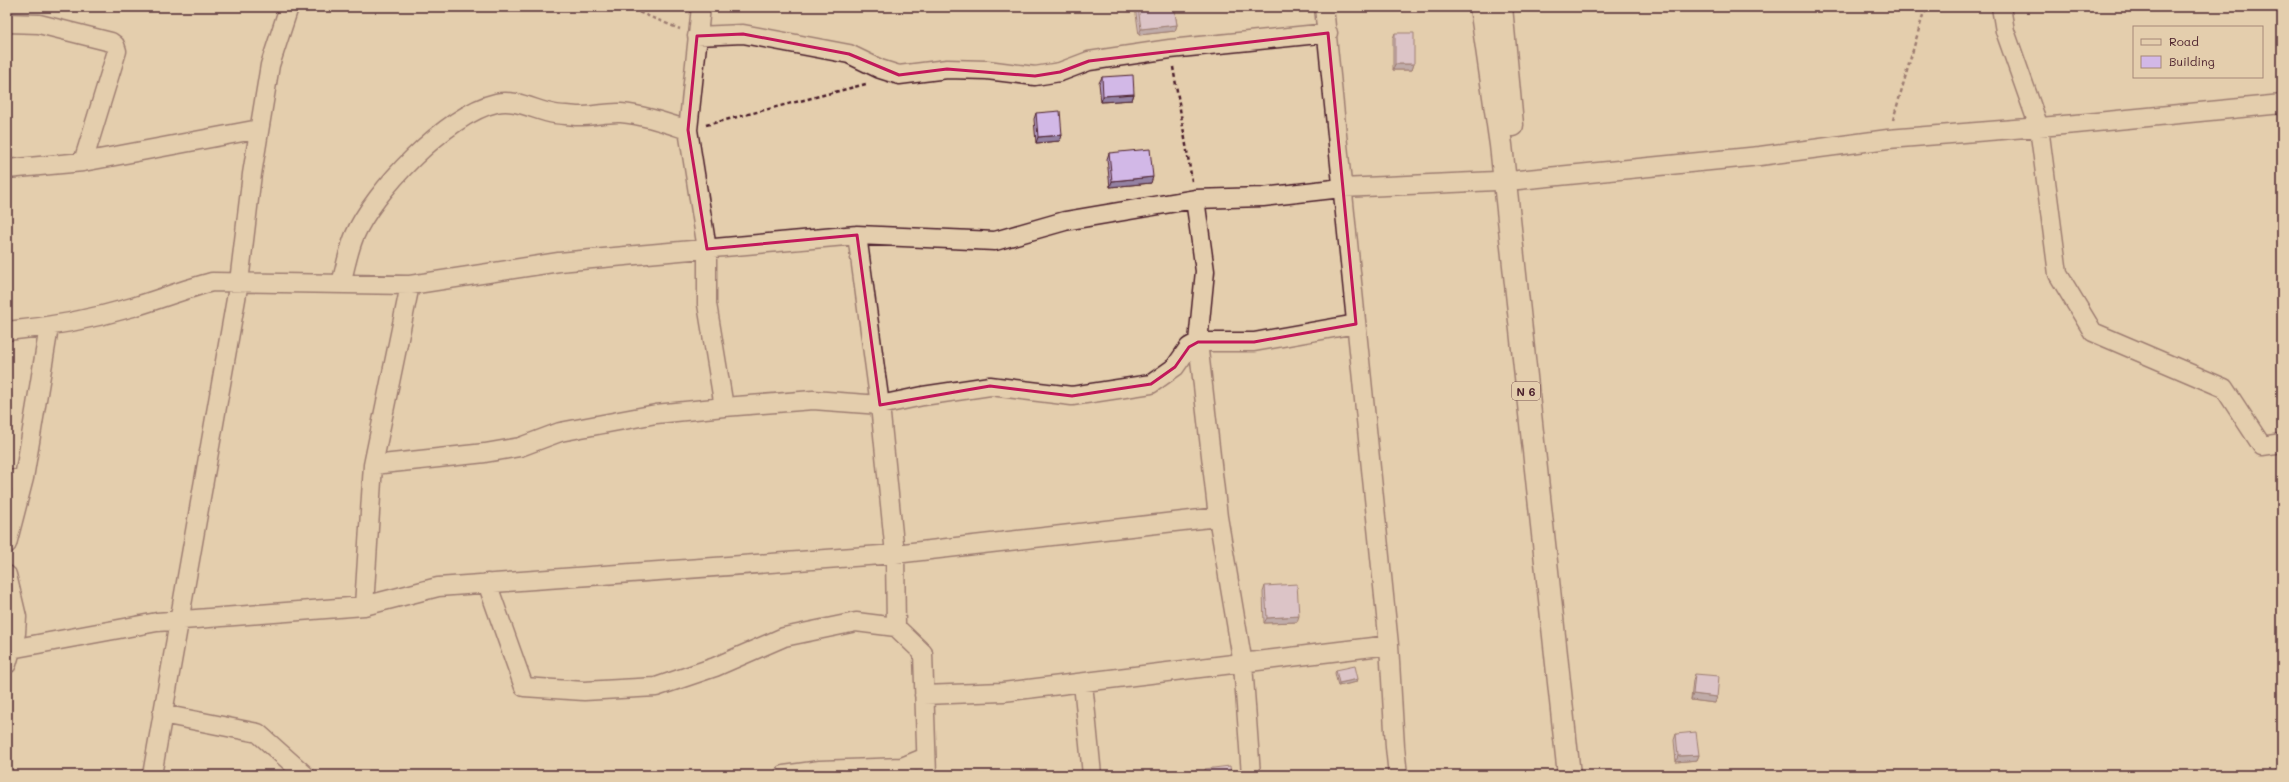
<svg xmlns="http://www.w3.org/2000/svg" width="2289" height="782" font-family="Mali,sans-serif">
  <rect width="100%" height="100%" fill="#e4cead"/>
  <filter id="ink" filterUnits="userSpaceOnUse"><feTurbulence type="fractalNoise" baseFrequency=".025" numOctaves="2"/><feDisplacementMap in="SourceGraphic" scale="8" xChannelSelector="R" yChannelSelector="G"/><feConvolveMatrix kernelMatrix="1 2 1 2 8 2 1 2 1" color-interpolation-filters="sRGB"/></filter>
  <g filter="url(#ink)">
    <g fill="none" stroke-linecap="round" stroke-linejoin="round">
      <g stroke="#4a1f2b" stroke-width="21">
        <path id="street" d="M701 7 688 130 707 249V304L724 407
          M1324 7 1389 645 1395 747 1398 775
          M2001 7 2005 31 2039 127 2058 274 2093 332 2224 388 2262 446 2282 443
          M7 23 39 24 111 42 115 45 117 51 83 162
          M697 36 743 34 849 54 880 69 899 75 947 69 987 70 1035 76 1060 72 1089 61 1170 49 1328 33
          M7 169 83 162 259 129
          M1195 199 1205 271 1198 342 1218 517 1243 664 1251 775
          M857 235 880 405 895 554 896 627 923 653 927 775
          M341 284C345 269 348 252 354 237 373 192 447 114 496 103 515 98 536 111 555 114 561 115 569 115 576 116 591 117 606 112 621 113 644 115 666 123 688 130
          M7 331C50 327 92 319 133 307 160 299 185 289 212 282L410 285 559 262 857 235 995 241 1065 221 1195 199 1263 197 1342 188 1518 180 1760 156 1888 139 2076 124 2282 104
          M373 465 485 453 520 447 560 432 656 414 724 407 813 400 880 405 923 396 990 386 1072 396 1151 384 1175 367 1189 347 1198 342H1254L1356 324
          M7 480 24 478
          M7 544 24 478 49 327
          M7 575 17 617 16 633 7 664
          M487 583 524 687 584 691 656 687 715 667 784 637 856 622 896 627
          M364 606 373 465 410 285
          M11 649 157 622 364 606 438 587 895 554 1218 517
          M1083 683 1092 775
          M924 695 1003 692 1389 645
          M162 714 258 733 305 775
          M152 775 239 282 252 174 270 65 289 7
          M784 775 820 770 902 767 926 757"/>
      </g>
      <g stroke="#4a1f2b" stroke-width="25">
        <path id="primary" d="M1481 7 1501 145 1569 775
          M1501 7 1512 125"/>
      </g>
      <path stroke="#4a1f2b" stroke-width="2.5" stroke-dasharray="4 3" stroke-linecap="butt" d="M626 7 680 29
        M1173 67 1192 181
        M1893 120 1923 15 1929 7
        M706 125 866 84"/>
      <use href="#street" stroke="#e4cead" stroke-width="18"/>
      <use href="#primary" stroke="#e4cead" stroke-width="22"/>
    </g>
    <path fill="#b59ec7" stroke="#4a1f2b" d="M1135 7H1174L1177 25 1175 31 1139 35Z
      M1395 33 1414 64 1412 70H1393V38Z
      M1102 77 1134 94 1132 100 1101 102 1099 83Z
      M1036 113 1062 135 1060 141 1036 143 1034 119Z
      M1109 153 1151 183 1110 187 1107 159Z
      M1265 586 1297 622 1264 623 1263 592Z
      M1336 670 1357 682 1338 686 1335 673Z
      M1695 674 1715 703 1691 700 1693 680Z
      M1676 734 1699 755 1697 760 1676 762 1674 740Z"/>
    <path fill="#9381a2" stroke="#4a1f2b" d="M1177 25 1175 31 1139 35 1141 29Z
      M1395 64H1414L1412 70H1393Z
      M1134 94 1132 100 1101 102 1103 96Z
      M1062 135 1060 141 1036 143 1038 137Z
      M1153 177 1151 183 1110 187 1112 181Z
      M1299 616 1297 622 1264 623 1267 618Z
      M1358 679 1357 682 1338 686 1339 683Z
      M1693 694 1717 697 1715 703 1691 700Z
      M1699 755 1697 760 1676 762 1678 756Z"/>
    <path fill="#d2b8e7" stroke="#4a1f2b" d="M1138 7H1174L1177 25 1141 29Z
      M1395 33H1414V64H1395Z
      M1133 75 1134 94 1103 96 1102 77Z
      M1060 111 1062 135 1038 137 1036 113Z
      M1150 149 1153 177 1112 181 1109 153Z
      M1297 584 1299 616 1267 618 1265 586Z
      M1355 666 1358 679 1339 683 1336 670Z
      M1695 674 1719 676 1717 697 1693 694Z
      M1696 732 1699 755 1678 756 1676 734Z
      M1230 766 1231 775H1206L1205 769Z"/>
  </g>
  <path d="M0 0H2289V782H0ZM1328 33 1356 324 1254 342H1198L1189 347 1175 367 1151 384 1072 396 990 386 880 405 857 235 707 249 688 130 697 36 743 34 849 54 899 75 947 69 1035 76 1060 72 1089 61Z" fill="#e4cead" fill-opacity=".55" fill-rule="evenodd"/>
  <path fill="none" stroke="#c2185b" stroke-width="3" stroke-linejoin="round" d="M1328 33 1356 324 1254 342H1198L1189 347 1175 367 1151 384 1072 396 990 386 880 405 857 235 707 249 688 130 697 36 743 34 849 54 899 75 947 69 1035 76 1060 72 1089 61Z"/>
  <g text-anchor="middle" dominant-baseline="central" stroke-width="3" stroke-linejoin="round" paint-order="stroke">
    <rect fill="#e4cead" stroke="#785452" stroke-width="1" x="1512" y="382" width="28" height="18" rx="3"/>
    <g font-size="11" font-weight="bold" fill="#4a1f2b">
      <text x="1526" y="391">N 6</text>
    </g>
  </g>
  <rect width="2289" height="782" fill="none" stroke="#e4cead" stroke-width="24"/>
  <rect x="12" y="12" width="2265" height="758" fill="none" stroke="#4a1f2b" stroke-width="1.5" filter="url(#ink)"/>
  <rect x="2133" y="26" width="130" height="52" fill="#e4cead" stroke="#a68879"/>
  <rect x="2141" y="39" width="20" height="6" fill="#e4cead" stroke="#a68879"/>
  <text x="2169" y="46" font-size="12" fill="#4a1f2b">Road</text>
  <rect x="2141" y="56" width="20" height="12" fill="#d2b8e7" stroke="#a68879"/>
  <text x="2169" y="66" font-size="12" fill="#4a1f2b">Building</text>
</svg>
